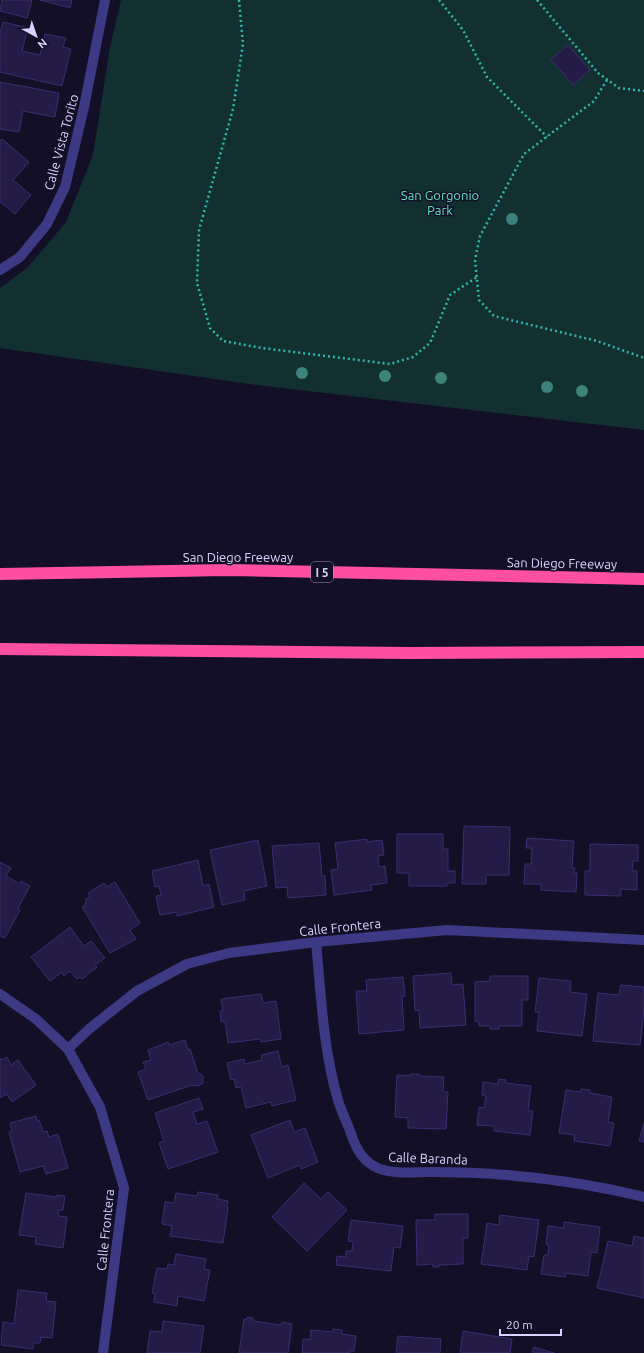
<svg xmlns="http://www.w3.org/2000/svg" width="644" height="1353" font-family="Ubuntu,sans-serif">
  <rect width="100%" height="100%" fill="#130f26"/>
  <path fill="#12302f" d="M121 0H644V430L256 385 0 348V288L28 267 66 222 93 155 110 47Z"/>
  <path fill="#241b47" stroke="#3b2d73" d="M2 0H32L27 18 0 11Z
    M40 0H72L70 8Z
    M3 22 28 28 22 51 40 55 45 34 66 38 63 47 71 49 62 86 0 72V33Z
    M568 45 590 70 573 85 551 59Z
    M0 82 59 93 55 117 23 111 19 132 0 129Z
    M2 139 29 162 13 180 31 195 15 214 0 202V141Z
    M464 826 510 827 509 875H486V884H462Z
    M397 834H443V849H448V871H455V883H447V886H409V873H397Z
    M527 838 574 841 572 868H575L574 873H577L576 892 541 890V884H524L525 864H531L532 848H526Z
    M367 839V842L382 840 384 855 378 856 379 867 385 866 387 883 371 885 372 890 334 895 331 870 338 869 335 843Z
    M258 840 267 886 244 891 245 900 222 905 210 850Z
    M319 843 322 876H325L326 895 288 898 287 887 276 888 272 846Z
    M590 844 638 845V861H633L632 871H637V890L621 889V896L585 895V871H590Z
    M198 860 203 886 209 884 214 907 177 916V912L160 915 156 896 161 895 159 886 155 887 152 871Z
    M0 862 11 868 6 876 20 884 21 881 30 886 18 908 20 910 5 938 0 936Z
    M115 882 140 923 130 930 136 939 110 953 82 907 85 906 86 899 90 897 88 893 104 883 107 887Z
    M70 927 84 946 91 941 105 958 95 965 97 967 82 979 80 977 77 979 70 971 64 976 62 972 50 981 31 957Z
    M451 973 452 985 463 984 466 1025 420 1028 419 1010 415 1011 413 976Z
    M490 976H528V1000H522V1026H499V1029H490V1026H479V1022L475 1021V982L490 981Z
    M403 977 405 996H402L404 1030 359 1034 356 991H367L366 980Z
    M539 978 571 981 570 992 587 994 582 1036 537 1031 539 1012H535Z
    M621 985 644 987V1009L640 1045 593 1041 598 993 619 995Z
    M261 994 263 1003 276 1001 281 1039 261 1042 260 1039 228 1043 225 1021 221 1022 220 1011H223L221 999Z
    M185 1040 188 1050 190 1049 198 1073 203 1076V1083L198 1086 192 1085 148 1100 138 1072 146 1069 143 1062 151 1060 148 1050 168 1042 169 1045Z
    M278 1051 282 1067 288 1065 296 1100 272 1106 271 1102 246 1108 241 1087 236 1088 234 1079 231 1080 227 1063 244 1059 245 1064 262 1060 261 1055Z
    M7 1057 11 1065 18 1060 36 1085 12 1102 7 1094 0 1098V1058L2 1060Z
    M410 1074H419V1076L444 1077 443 1092H448L446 1129 408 1128V1118L395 1117 397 1075 410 1076Z
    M498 1079 506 1080V1083L531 1086 528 1111H533L530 1135 494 1131V1126L477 1125 479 1107 484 1108 486 1096 482 1095 483 1082 498 1084Z
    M581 1089 590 1090V1093L612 1097 608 1122 614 1123 610 1146 574 1141 575 1135 559 1133 566 1090 581 1092Z
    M199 1098 203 1109 193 1112 197 1124 207 1121 218 1152 168 1169 159 1143 164 1141 155 1113Z
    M36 1116 37 1121 39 1120 43 1132 47 1131 49 1137 58 1134 68 1168 46 1174 43 1166 20 1172 9 1132 12 1131 10 1123Z
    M290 1120 294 1132 305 1128 318 1162 301 1169 300 1165 268 1178 251 1135Z
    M644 1123V1142L639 1141Z
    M304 1183 321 1199 328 1192 347 1210 307 1251 272 1217Z
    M198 1192 218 1195 217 1199 228 1201 227 1207 228 1208 223 1243 170 1236 172 1226 162 1224 165 1202 174 1203 176 1193 197 1196Z
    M26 1193 57 1197V1195L65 1196 63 1210H59L58 1216 67 1217 63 1248 35 1244 36 1237 19 1235Z
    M435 1214H468V1238H463V1264L439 1265V1267H433V1264L417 1265 416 1220H435Z
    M500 1215 539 1220 534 1257 529 1256 527 1270 481 1264 487 1223 499 1225Z
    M351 1220 403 1226 400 1248 394 1247 391 1271 336 1265 337 1256 346 1257V1251H352L353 1242 348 1241Z
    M564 1222 600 1227 597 1253 591 1252 588 1276 566 1273 565 1277 541 1274 544 1255H548L549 1245 546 1244 548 1226 564 1228Z
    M634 1236 644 1238V1298L597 1288 608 1241 632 1246Z
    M176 1254 206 1259 204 1269 210 1270 204 1301 178 1296 177 1306 154 1302 155 1294 152 1293 157 1268 167 1269 168 1264 174 1265Z
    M18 1290 47 1293 46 1301 56 1302 52 1338 41 1337 40 1343H34L33 1349 1 1345 3 1322 14 1324Z
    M247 1317 253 1318V1321L281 1325 282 1322 292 1324 288 1353H239L244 1319 247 1320Z
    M163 1321 204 1326 200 1353H147L150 1331 162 1332Z
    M333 1329 342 1330V1334L356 1336 354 1351H350V1353H302L303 1339 310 1340 311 1330 333 1332Z
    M463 1331 512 1339 510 1353H460Z
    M398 1336 441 1339 440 1353H396Z
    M534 1347 554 1353H532Z"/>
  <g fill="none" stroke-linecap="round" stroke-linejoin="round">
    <path stroke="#2fb8b0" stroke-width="2.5" stroke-dasharray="2 3" stroke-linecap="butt" d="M239 0 243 44 233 109 199 230 197 283 210 328 223 341 262 348 390 364 413 357 430 343 450 295 477 277
      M439 0 463 30 487 77 547 137
      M537 0 598 73 619 88 644 91
      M607 80 594 101 524 154 480 236 475 260 479 300 494 316 597 341 644 358"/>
    <path stroke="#3d3a85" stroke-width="10" d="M0 270 20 257 47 224 65 187 84 107 105 0
      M316 942C321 994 323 1049 338 1100 341 1110 345 1119 349 1128 353 1140 358 1154 368 1162 384 1176 409 1172 429 1172 504 1172 571 1179 644 1197
      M0 994 36 1019 68 1049
      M103 1353 124 1188 100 1107 68 1049 89 1029 137 991 187 964 229 953 316 942 447 930 644 940"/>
    <path stroke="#ff4fa3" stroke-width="12" d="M0 574 228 570 644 579
      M0 649 409 653 644 652"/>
  </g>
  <g fill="#3d827b">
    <circle cx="512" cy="219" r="6"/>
    <circle cx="302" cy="373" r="6"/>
    <circle cx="385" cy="376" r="6"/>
    <circle cx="441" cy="378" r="6"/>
    <circle cx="547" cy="387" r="6"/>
    <circle cx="582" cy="391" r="6"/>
  </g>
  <g text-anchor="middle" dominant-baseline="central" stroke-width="3" stroke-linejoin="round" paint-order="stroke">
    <rect fill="#130f26" stroke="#9e99be" stroke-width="1" x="311" y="562" width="22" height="20" rx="3"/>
    <g font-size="12" font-weight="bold" fill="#d9d4ff">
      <text x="322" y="572">I 5</text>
    </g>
    <g font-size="13" fill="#d9d4ff" stroke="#130f26">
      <text transform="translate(61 142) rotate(-75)">Calle Vista Torito</text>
      <text x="238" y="557">San Diego Freeway</text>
      <text transform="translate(562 563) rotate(1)">San Diego Freeway</text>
      <text transform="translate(340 927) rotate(-6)">Calle Frontera</text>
      <text transform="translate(428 1158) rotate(2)">Calle Baranda</text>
      <text transform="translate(105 1230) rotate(-84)">Calle Frontera</text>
    </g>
    <g font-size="13" fill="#5fe0c0" stroke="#130f26">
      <text x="440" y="195">San Gorgonio<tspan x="440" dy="15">Park</tspan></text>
    </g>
  </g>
  <g transform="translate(36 36) rotate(140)" stroke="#130f26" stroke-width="3" paint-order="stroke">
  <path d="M0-3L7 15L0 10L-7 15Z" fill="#d9d4ff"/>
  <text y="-6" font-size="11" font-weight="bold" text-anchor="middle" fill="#d9d4ff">N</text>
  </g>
  <path d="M500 1329v6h61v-6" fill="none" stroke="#d9d4ff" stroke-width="2"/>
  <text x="506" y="1329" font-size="12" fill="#d9d4ff" stroke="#130f26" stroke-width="3" paint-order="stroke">20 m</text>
</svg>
